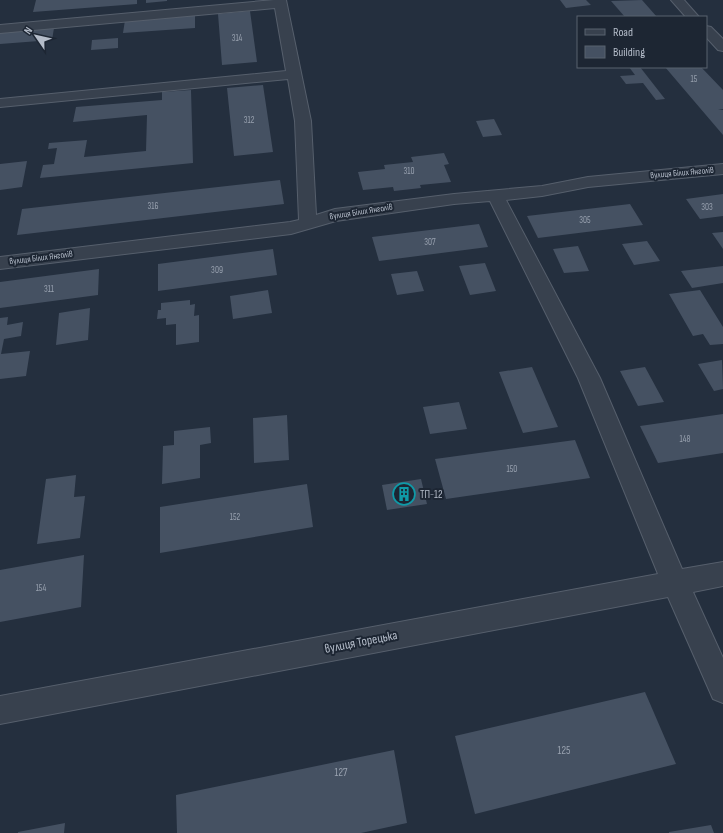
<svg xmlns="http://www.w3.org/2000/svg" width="723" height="833" font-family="'Sofia Sans Condensed',sans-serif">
  <rect width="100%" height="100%" fill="#242f3e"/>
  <path fill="#455162" d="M36 0H137V4L33 12Z
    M146 0H167V1L146 3Z
    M560 0H586L591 5 566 8Z
    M642 0 657 17H625L611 1Z
    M250 11 257 62 222 65 218 14Z
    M195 15V28L123 33 125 20Z
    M54 28 52 40 0 44V32Z
    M118 38V48L91 50 92 40Z
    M629 67H640L665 99 656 100 643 83 626 84 620 76 635 75Z
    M665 67H701L723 90V109L718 110H723V135Z
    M263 85 273 152 234 156 227 88Z
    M191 90 193 163 40 178 43 165 54 164 57 148 48 149 49 143 87 140 84 157 146 151 147 115 73 122 76 107 162 100V92Z
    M494 119 502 135 483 137 476 121Z
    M444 153 449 164 444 165 451 182 420 185 421 188 394 191 393 187 363 190 358 172 385 169 384 165 413 162 411 157Z
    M27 161 22 187 0 190V164Z
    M280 180 284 204 17 235 22 209Z
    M723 194V216L700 219 686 199Z
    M630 204 643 225 538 238 527 216Z
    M479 224 488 247 379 261 372 237Z
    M723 232V249L712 233Z
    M647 241 660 261 634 265 622 244Z
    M578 246 589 271 564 273 553 249Z
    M273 249 277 275 158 291V264Z
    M485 263 496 291 470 295 459 266Z
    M723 266V283L692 288 681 271Z
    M99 269 98 295 0 308V282Z
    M417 271 424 291 397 295 391 274Z
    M268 290 272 313 233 319 230 296Z
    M700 290 723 327V344L710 345 703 334 693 336 669 294Z
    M190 300V305L195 304 194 316 199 315V342L176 345V324L166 325V318L157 319 158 310H161V303Z
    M90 308 88 340 56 345 59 313Z
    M8 317 7 325 23 322 21 336 4 339 1 354 30 351 26 376 0 379V318Z
    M722 360 723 389 714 391 698 364Z
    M532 367 558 427 523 433 499 372Z
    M645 367 664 402 638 406 620 371Z
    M459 402 467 429 430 434 423 407Z
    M723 414V453L658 463 640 426Z
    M287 415 289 460 254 463 253 418Z
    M210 427 211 443 200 445V478L162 484 163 446 174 445V431Z
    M575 440 590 478 446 499 435 459Z
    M76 475 74 497 85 496 80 538 37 544 46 479Z
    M421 479 427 504 387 510 382 485Z
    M307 484 313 527 160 553V507Z
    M84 555 81 607 0 622V570Z
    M645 692 676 764 475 814 455 736Z
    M394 750 407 823 361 833H177L176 795Z
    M65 823 64 833H18V832Z
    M711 825 714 833H669V832Z"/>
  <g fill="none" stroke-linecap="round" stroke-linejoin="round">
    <g stroke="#565f6c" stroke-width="2">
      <path id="minor" d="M274 0H286L311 121 316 215 335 209 454 194 542 186 588 177 723 164V174L588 187 542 196 506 200 600 378 682 569 723 562V586L693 592 723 658V703L713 699 668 597 0 724V696L658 574 578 378 490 201 454 204 336 221 291 234 0 269V257L290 222 299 220 295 121 288 79 0 107V99L286 71 275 8 0 33V25Z
        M671 0H684L699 17H686Z
        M706 26 711 27 723 39V51L718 50 706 37Z"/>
    </g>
    <use href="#minor" fill="#38414e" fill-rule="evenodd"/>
  </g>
  <defs>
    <g id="building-ring" transform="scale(1.15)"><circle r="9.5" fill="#1d2633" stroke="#0f9aa8" stroke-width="1.5"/><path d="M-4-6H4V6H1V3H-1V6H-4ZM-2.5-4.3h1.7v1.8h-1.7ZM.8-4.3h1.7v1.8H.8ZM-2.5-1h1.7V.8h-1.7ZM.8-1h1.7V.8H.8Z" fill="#0f9aa8"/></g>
  </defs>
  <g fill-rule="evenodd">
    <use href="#building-ring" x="404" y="494"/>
  </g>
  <g text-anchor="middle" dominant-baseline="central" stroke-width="4" stroke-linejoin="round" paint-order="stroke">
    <g font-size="9" fill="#98a1af">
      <text x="237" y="38">314</text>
      <text x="694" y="79">15</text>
      <text x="249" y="120">312</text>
      <text x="409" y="171">310</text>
      <text x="153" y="206">316</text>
      <text x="707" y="207">303</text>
      <text x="585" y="220">305</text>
      <text x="430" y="242">307</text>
      <text x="217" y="270">309</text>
      <text x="49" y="289">311</text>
      <text x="685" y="439">148</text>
      <text x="512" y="469">150</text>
      <text x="235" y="517">152</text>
      <text x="41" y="588">154</text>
    </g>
    <g font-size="9" fill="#b4bcc9" stroke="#1d2633">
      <text transform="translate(682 173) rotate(-5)">вулиця Білих Янголів</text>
      <text transform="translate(361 212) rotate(-9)">вулиця Білих Янголів</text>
      <text transform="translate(41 258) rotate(-7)">вулиця Білих Янголів</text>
    </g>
    <g font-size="11" fill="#b4bcc9" stroke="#1d2633" text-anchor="start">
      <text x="420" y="494">ТП-12</text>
    </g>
    <g font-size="11" fill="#98a1af">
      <text x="564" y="750">125</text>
      <text x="341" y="772">127</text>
    </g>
    <g font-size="13" fill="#b4bcc9" stroke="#1d2633">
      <text transform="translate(361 642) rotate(-11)">вулиця Торецька</text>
    </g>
  </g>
  <rect x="577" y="16" width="130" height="52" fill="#1d2633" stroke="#59626f"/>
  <rect x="585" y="29" width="20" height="6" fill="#38414e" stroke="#59626f"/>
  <text x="613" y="36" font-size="12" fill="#b4bcc9">Road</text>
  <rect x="585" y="46" width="20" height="12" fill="#455162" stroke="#59626f"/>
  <text x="613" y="56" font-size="12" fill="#b4bcc9">Building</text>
  <g transform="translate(36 36) rotate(304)" stroke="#1d2633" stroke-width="3" paint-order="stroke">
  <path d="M0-3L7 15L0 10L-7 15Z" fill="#b4bcc9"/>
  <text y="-6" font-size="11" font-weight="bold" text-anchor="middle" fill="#b4bcc9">N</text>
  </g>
</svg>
